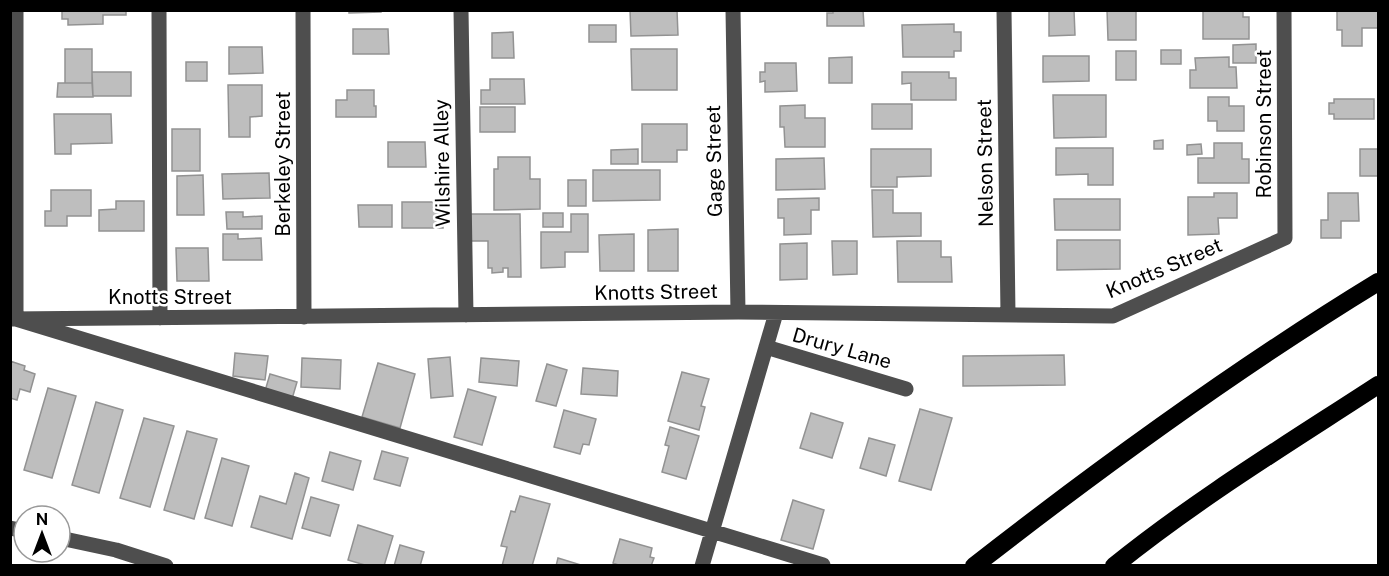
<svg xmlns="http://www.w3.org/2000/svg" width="1389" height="576" font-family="'Public Sans',sans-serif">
  <rect width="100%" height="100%" fill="#fff"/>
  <path fill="#bebebe" stroke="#929292" stroke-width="1.5" d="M62 10H126V15H103V24L68 25V19H62Z
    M349 10H381V12L349 13Z
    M630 10H677L678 35 631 36Z
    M833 10H863L864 26H827V13H833Z
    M1049 10H1074L1075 35 1049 36Z
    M1107 10H1136V40H1108Z
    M1203 10H1243V17H1249V39H1203Z
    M1337 10H1378V28H1362V46H1342V30H1337Z
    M954 24V32H961V51H954V57H903L902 25Z
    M589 25H616V42H589Z
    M353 29H388L389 54H353Z
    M513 32 514 58H492V33Z
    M1256 44V63H1233V45Z
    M229 47H262L263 73 229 74Z
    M65 49H92V83H65Z
    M631 49H677V90H632Z
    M1161 50H1181V64H1161Z
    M1116 51H1136V80H1116Z
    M1043 56H1089V81L1043 82Z
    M852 57V83H829V58Z
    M1229 57V67H1236L1237 88H1190V70H1196L1195 58Z
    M186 62H207V81H186Z
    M765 63H796L797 91 765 92V81L760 82V72H765Z
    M92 72H131V96H93Z
    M902 72H949V78H956V100H911V83L902 84Z
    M490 79H524L525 104H481V90H490Z
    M58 83H92L93 97H57Z
    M228 85H262V116L250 117V137H229Z
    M347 90H374V106H376V117H336V100H347Z
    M1053 95H1106V137L1054 138Z
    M1208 97H1229V106H1244V131H1217V121H1208Z
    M1334 99H1374V119H1334V114H1329V103H1334Z
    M872 104H912V129H872Z
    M805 105V118H825V147H785L784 127H780V106Z
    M480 107H515V132H480Z
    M54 114H111L112 143 71 144V154H55Z
    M642 124H687V150H677V162H642Z
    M172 129H200V171H172Z
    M1163 140V149H1154V141Z
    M388 142H425L426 167H388Z
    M1214 143H1242V159H1249V183H1198V158H1214Z
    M1201 144 1202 154 1187 155V145Z
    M1056 148H1113V185H1088V174L1056 175Z
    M638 149V164H611V150Z
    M871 149H931V176L897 177V187H871Z
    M1360 149H1378V176H1360Z
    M498 157H530V179H540V209L494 210V169H498Z
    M824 158 825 189 776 190V159Z
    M593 170H660V200L593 201Z
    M269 173 270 198 223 199 222 174Z
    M203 175 204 215H177V176Z
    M568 180H586V206H568Z
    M51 190H91V216H67V226H45V211H51Z
    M872 190H893V213H921V236L873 237Z
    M1214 193H1237V218H1218L1219 234 1188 235V197H1214Z
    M1328 193H1358L1359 221H1341V238H1321V220H1328Z
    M819 198V210H811V234L784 235V218H778V199Z
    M1054 199H1120V230H1055Z
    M116 201H144V231H99V210L116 209Z
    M402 202H443V228H402Z
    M358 205H392V227H359Z
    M226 212H243V217L262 216V229H227Z
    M543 213H563V227H543Z
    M470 214H520L521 277H508V268H503V272L492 273V268H488V241H470Z
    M571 214H588V252H565V267L541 268V232H571Z
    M678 229V271H648V230Z
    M223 234H238V239L261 238 262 260H223Z
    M634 234V271H600L599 235Z
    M1057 240H1120V269L1057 270Z
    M832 241H857V274L833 275Z
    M897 241H941V257H951L952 282H898Z
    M807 243V279L780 280V244Z
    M176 248H208L209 281H177Z
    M235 353 268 356 265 380 233 376Z
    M1064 355 1065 385 963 386V356Z
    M450 357 453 396 431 398 428 359Z
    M302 358 341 360 340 389 301 387Z
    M481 358 519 361 517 386 479 382Z
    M10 361 25 366 24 370 35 374 30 392 20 389 17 400 10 398Z
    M378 363 415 374 400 428 362 417Z
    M547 364 567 370 556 406 536 401Z
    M583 368 618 371 617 396 581 394Z
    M682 372 709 379 701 406 705 407 699 430 668 421Z
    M270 374 297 382 292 399 265 391Z
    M48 388 76 396 52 478 24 470Z
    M468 389 496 397 482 445 454 437Z
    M96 402 123 410 99 493 72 485Z
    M920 409 952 418 931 490 899 481Z
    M564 410 596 419 589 445 583 444 580 454 554 447Z
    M811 413 843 423 832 458 800 448Z
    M144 418 174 426 150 507 120 498Z
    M670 427 699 436 686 479 662 472 669 446 665 445Z
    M187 431 217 439 194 519 164 510Z
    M869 438 895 445 886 476 860 468Z
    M382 451 408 458 400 486 374 479Z
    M330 452 361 461 353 490 322 481Z
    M222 458 249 466 232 526 205 518Z
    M295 473 309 478 292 539 251 527 260 496 286 504Z
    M520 496 550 504 532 566H502L507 547 501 546 511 511 515 512Z
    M311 497 339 505 330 536 302 528Z
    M793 500 824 510 813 549 781 540Z
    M358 525 393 536 384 566H368L348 560Z
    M620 539 652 548 650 557 654 558 651 566H621L613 563Z
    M400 545 424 552 420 566H394Z
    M558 558 581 565V566H556Z"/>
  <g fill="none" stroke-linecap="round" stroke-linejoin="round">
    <path stroke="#4e4e4e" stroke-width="15" d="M16 10V319L823 565
      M159 10 160 318
      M303 10 304 317
      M461 10 466 315
      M733 10 738 312
      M1004 10 1008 315
      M10 319 738 312 1113 316 1285 238 1284 10
      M766 347 906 389
      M10 528 24 531
      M60 538 116 550 166 566
      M702 566 776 313"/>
    <path stroke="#000" stroke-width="18" d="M974 566C1105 464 1237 368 1378 282
      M1114 566C1197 499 1289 443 1378 385"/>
  </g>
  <g text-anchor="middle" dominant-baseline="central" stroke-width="5" stroke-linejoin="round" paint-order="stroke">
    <g font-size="20" fill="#000" stroke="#fff">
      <text transform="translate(1264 124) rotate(-90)">Robinson Street</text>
      <text transform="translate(714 161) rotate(-91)">Gage Street</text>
      <text transform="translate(442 163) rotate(-91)">Wilshire Alley</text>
      <text transform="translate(985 163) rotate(-91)">Nelson Street</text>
      <text transform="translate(283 164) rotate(-90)">Berkeley Street</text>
      <text transform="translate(1164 268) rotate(-23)">Knotts Street</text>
      <text transform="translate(656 292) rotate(-1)">Knotts Street</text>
      <text x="170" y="297">Knotts Street</text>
      <text transform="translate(842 348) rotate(16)">Drury Lane</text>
    </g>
  </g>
  <rect width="1389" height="576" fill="none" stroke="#000000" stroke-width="24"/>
  <g transform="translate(42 534)"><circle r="28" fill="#ffffff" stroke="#999999" stroke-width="1.5"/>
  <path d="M0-4.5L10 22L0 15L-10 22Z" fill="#000000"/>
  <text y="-9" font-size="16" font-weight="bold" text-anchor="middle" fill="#000000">N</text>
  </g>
</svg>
